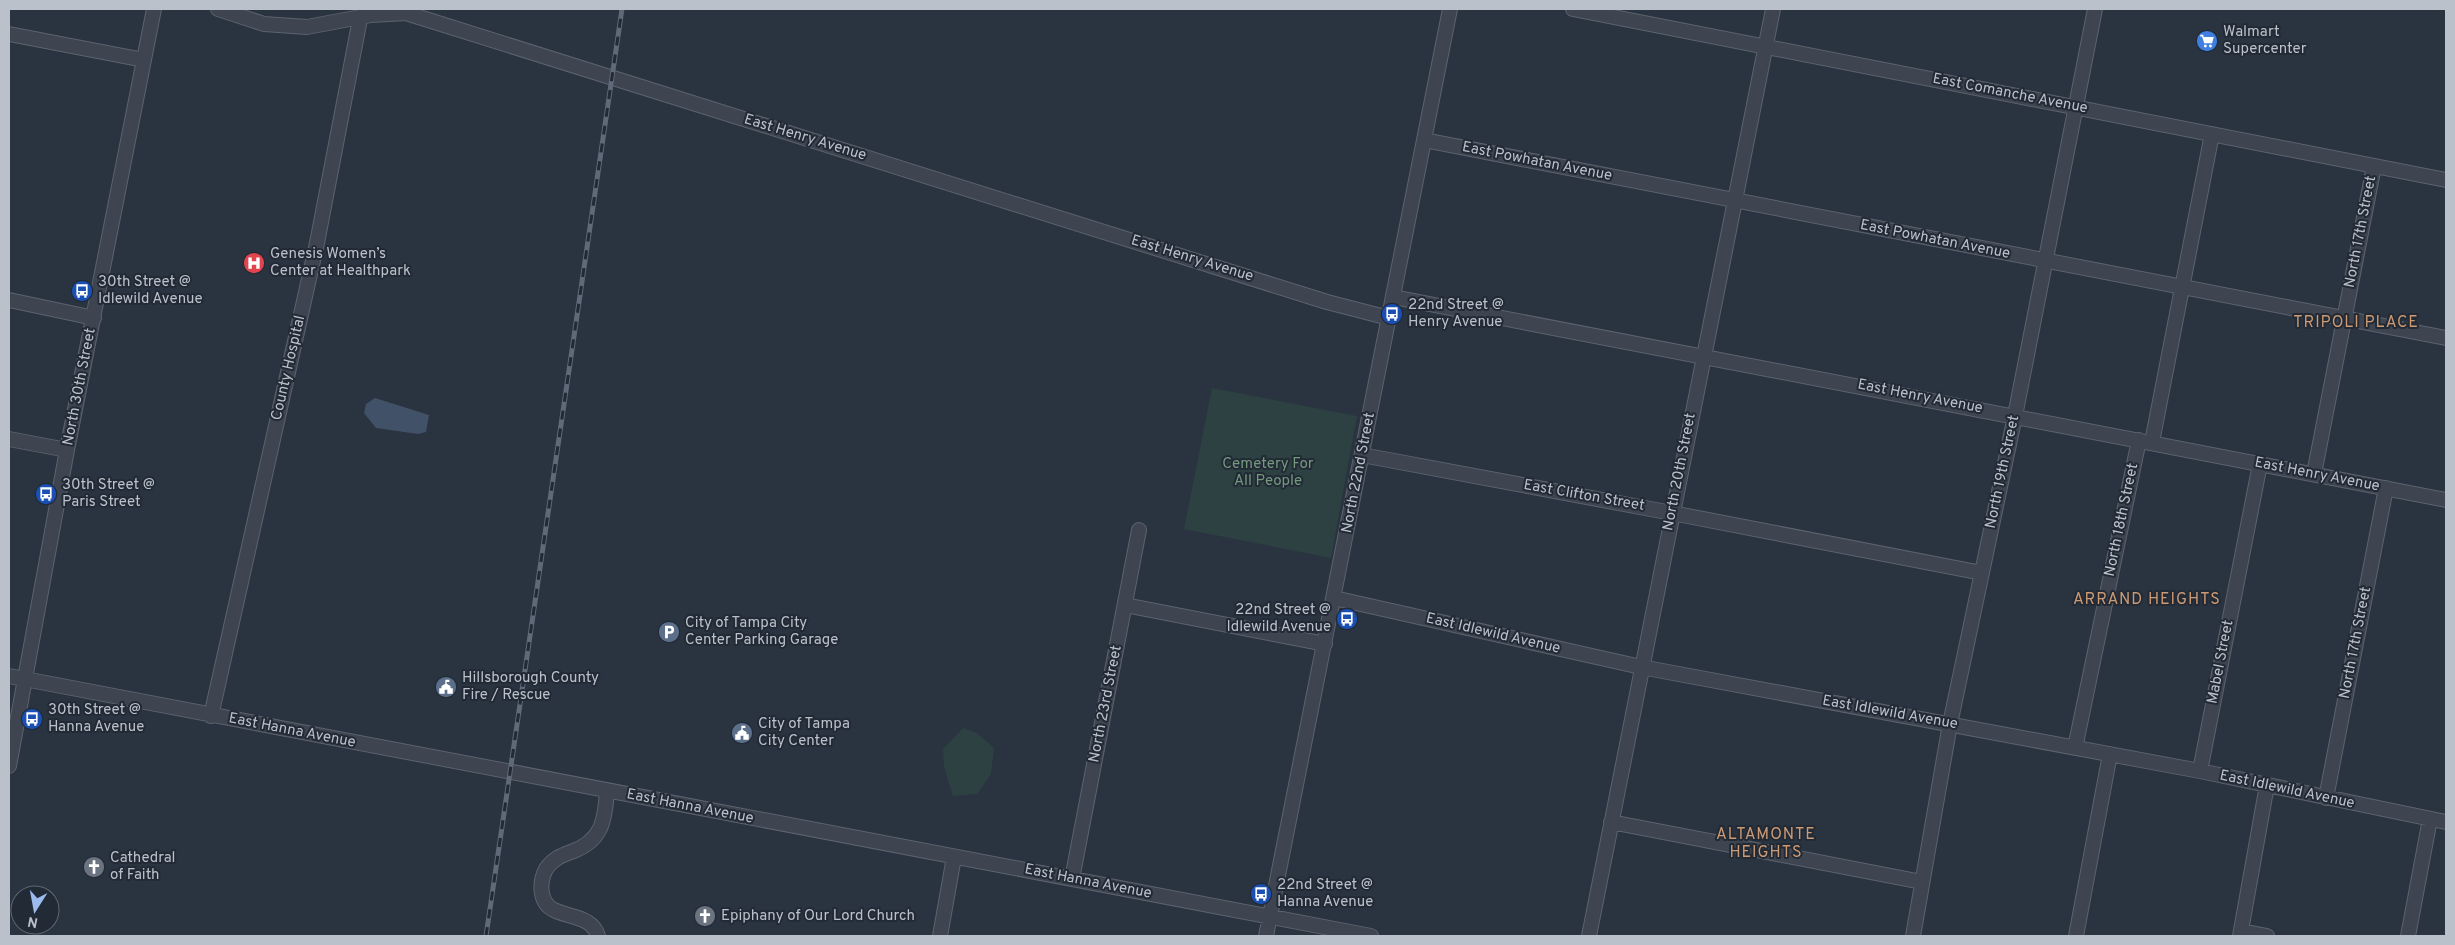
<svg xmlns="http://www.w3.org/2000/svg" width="2455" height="945" font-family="Overpass,sans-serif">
  <rect width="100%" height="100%" fill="#2a3340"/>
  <path fill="#2d4142" d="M1212 388 1357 416 1331 558 1184 529Z
    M963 728 977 733 994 748 991 774 977 794 953 796 944 767 943 749Z"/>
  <path fill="#415167" d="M375 398 429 415 426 432 418 434 376 428 364 413 366 404Z"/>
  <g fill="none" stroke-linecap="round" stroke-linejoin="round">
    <g stroke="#5c636e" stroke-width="16">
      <path id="minor" d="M218 9 264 24 307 27 371 15 406 13 1327 302 1389 318
        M1573 9 2446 180
        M9 34 144 60
        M1424 140 2446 338
        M1393 297 2446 500
        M9 300 94 318
        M9 439 67 450
        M2152 442 2212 134
        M1362 455 1672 513 1982 573
        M2314 474 2374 166
        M1334 598 1641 667 2200 771 2446 822
        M1125 605 1325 644
        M9 676 1371 936
        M211 716 317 243 360 19
        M2075 748 2139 440
        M9 766 67 450 154 9
        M2200 771 2260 464
        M2326 798 2386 488
        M1611 822 1922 882
        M1072 879 1139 530
        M2241 931 2267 936
        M598 936C592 916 570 918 554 910 539 903 539 882 546 869 553 859 560 856 571 852 602 841 605 821 607 791
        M940 936 954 857
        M1266 936 1450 9
        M1589 936 1773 9
        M1913 936 1950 724 2015 416 2095 9
        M2076 936 2110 754
        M2240 936 2267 785
        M2408 936 2430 819"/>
    </g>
    <use href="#minor" stroke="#3e4550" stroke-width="14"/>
    <g stroke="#606977" stroke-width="5">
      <path id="rail" d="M486 936 622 9"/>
    </g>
    <use href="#rail" stroke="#222a36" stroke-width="3" stroke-dasharray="9" stroke-linecap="butt"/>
  </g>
  <defs>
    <g id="supermarket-disc" transform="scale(1.125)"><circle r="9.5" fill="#3f7fe0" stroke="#222a36"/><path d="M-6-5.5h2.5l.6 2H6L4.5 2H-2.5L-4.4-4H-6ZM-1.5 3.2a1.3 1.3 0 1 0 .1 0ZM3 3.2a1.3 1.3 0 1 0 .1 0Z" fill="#fff"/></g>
    <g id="hospital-disc" transform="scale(1.125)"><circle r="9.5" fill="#e0444e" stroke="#222a36"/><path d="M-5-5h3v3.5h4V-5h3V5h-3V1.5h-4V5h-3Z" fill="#fff"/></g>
    <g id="bus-disc" transform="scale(1.125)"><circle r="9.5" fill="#1a4fb4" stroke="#222a36"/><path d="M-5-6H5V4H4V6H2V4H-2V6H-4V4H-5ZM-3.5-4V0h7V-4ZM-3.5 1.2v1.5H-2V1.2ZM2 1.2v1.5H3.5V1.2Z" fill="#fff"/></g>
    <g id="parking-disc" transform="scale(1.125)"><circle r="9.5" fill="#5c6f8a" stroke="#222a36"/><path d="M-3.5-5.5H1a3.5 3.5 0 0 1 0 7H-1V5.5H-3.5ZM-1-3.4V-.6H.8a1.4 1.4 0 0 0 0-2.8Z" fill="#fff"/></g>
    <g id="civic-disc" transform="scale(1.125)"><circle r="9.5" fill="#5c6f8a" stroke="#222a36"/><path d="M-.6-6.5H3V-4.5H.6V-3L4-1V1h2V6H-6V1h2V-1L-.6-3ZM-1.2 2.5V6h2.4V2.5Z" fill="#fff"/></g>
    <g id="church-disc" transform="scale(1.125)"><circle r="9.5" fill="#6b7280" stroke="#222a36"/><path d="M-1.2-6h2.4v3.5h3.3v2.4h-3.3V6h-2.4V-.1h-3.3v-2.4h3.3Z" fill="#fff"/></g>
  </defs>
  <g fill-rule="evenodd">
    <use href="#supermarket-disc" x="2207" y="41"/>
    <use href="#hospital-disc" x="254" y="263"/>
    <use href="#bus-disc" x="82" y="291"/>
    <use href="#bus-disc" x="1392" y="314"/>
    <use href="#bus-disc" x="46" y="494"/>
    <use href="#bus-disc" x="1347" y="619"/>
    <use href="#parking-disc" x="669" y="632"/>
    <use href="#civic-disc" x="446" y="687"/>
    <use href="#bus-disc" x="32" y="719"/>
    <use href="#civic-disc" x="742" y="733"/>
    <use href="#church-disc" x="94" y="867"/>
    <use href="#bus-disc" x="1261" y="894"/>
    <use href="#church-disc" x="705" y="916"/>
  </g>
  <g text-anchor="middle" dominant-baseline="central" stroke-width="4" stroke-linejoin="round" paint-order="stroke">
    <g font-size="15" fill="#bbc1ca" stroke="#222a36" text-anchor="start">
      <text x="2223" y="32">Walmart<tspan x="2223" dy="17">Supercenter</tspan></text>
      <text x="270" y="254">Genesis Women’s<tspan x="270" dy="17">Center at Healthpark</tspan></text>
      <text x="98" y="282">30th Street @<tspan x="98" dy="17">Idlewild Avenue</tspan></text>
      <text x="1408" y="305">22nd Street @<tspan x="1408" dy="17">Henry Avenue</tspan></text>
      <text x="62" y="485">30th Street @<tspan x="62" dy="17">Paris Street</tspan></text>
      <text x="1331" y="610" text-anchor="end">22nd Street @<tspan x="1331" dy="17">Idlewild Avenue</tspan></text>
      <text x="685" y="623">City of Tampa City<tspan x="685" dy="17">Center Parking Garage</tspan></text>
      <text x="462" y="678">Hillsborough County<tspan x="462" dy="17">Fire / Rescue</tspan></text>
      <text x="48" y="710">30th Street @<tspan x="48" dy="17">Hanna Avenue</tspan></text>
      <text x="758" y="724">City of Tampa<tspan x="758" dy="17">City Center</tspan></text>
      <text x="110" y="858">Cathedral<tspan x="110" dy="17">of Faith</tspan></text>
      <text x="1277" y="885">22nd Street @<tspan x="1277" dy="17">Hanna Avenue</tspan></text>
      <text x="721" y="916">Epiphany of Our Lord Church</text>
    </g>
    <g font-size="15" fill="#bbc1ca" stroke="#222a36">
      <text transform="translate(2010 94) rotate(11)">East Comanche Avenue</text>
      <text transform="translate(805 138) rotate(17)">East Henry Avenue</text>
      <text transform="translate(1537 162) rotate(11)">East Powhatan Avenue</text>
      <text transform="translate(2361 232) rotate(-79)">North 17th Street</text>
      <text transform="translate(1935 240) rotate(11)">East Powhatan Avenue</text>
      <text transform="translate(1192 259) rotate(17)">East Henry Avenue</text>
      <text transform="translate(289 368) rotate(-77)">County Hospital</text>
      <text transform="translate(80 387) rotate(-79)">North 30th Street</text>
      <text transform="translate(1920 397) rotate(11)">East Henry Avenue</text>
      <text transform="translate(1680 472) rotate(-79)">North 20th Street</text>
      <text transform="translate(2003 472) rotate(-78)">North 19th Street</text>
      <text transform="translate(1359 473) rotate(-79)">North 22nd Street</text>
      <text transform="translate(2317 475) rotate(11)">East Henry Avenue</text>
      <text transform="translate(1584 496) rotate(10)">East Clifton Street</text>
      <text transform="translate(2122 520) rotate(-78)">North 18th Street</text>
      <text transform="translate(1493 634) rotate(13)">East Idlewild Avenue</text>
      <text transform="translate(2356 643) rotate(-79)">North 17th Street</text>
      <text transform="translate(2221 662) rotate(-79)">Mabel Street</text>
      <text transform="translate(1106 704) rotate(-79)">North 23rd Street</text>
      <text transform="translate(1890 713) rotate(10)">East Idlewild Avenue</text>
      <text transform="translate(292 731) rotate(11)">East Hanna Avenue</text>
      <text transform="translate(2287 790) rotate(12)">East Idlewild Avenue</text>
      <text transform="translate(690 807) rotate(11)">East Hanna Avenue</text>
      <text transform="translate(1088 882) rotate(11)">East Hanna Avenue</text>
    </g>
    <g font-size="15" fill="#74997d" stroke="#222a36">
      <text x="1268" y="464">Cemetery For<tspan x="1268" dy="17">All People</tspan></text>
    </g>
    <g font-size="16" letter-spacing="1" fill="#cc9a74" stroke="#222a36">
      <text x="2356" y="323">TRIPOLI PLACE</text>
      <text x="2147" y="600">ARRAND HEIGHTS</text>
      <text x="1766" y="835">ALTAMONTE<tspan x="1766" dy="18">HEIGHTS</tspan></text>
    </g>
  </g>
  <rect width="2455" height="945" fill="none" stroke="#bbc1ca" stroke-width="20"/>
  <g transform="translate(35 910) rotate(191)"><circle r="24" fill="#222a36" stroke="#5f6671"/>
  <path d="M0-4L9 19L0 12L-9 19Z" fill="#9cbbee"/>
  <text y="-8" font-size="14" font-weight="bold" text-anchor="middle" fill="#bbc1ca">N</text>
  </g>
</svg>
